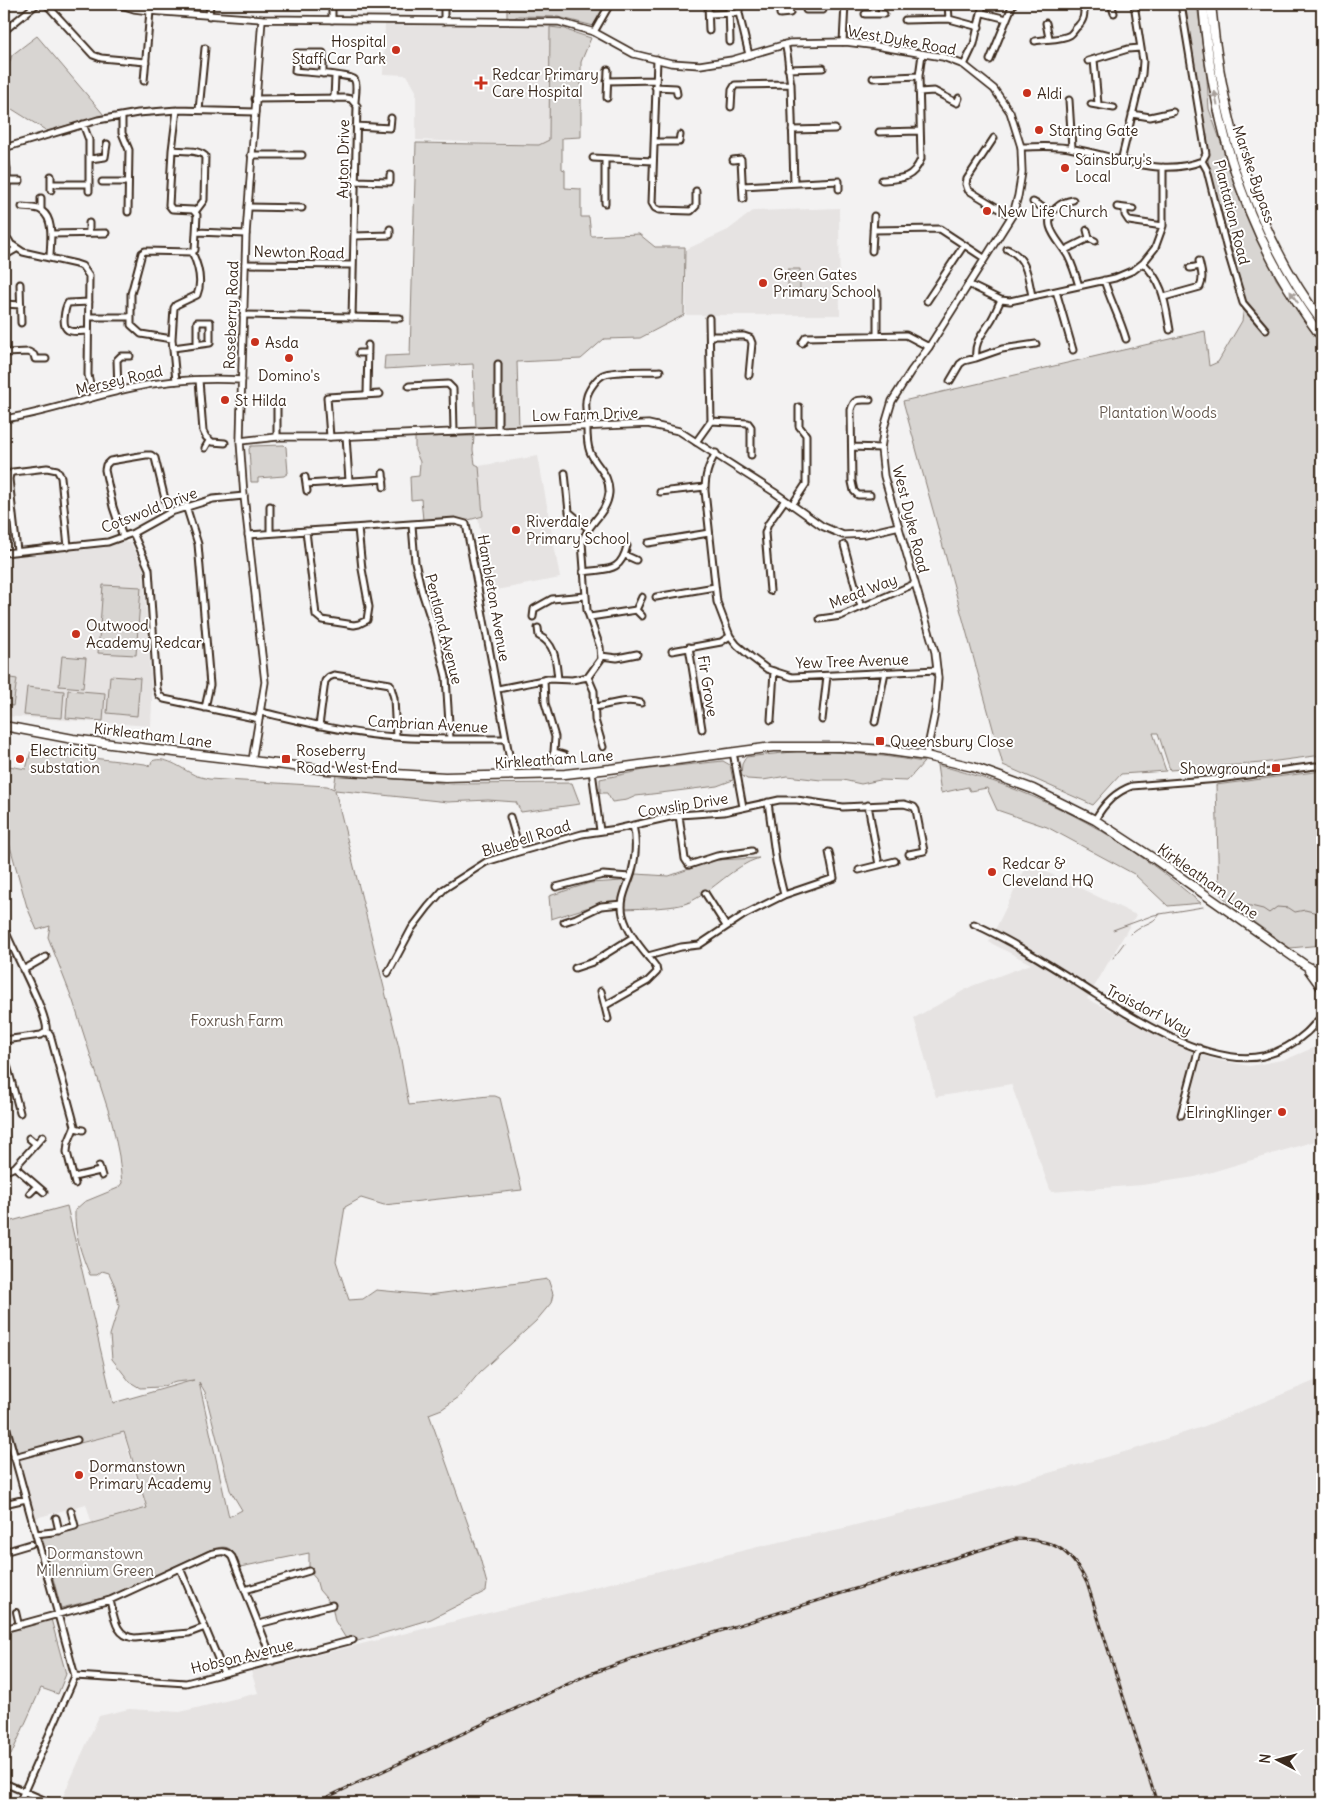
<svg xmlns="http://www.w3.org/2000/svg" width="1326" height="1807" font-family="Delius,sans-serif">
  <rect width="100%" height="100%" fill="#f3f2f2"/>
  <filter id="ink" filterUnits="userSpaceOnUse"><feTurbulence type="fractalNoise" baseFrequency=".02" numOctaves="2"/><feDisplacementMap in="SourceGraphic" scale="10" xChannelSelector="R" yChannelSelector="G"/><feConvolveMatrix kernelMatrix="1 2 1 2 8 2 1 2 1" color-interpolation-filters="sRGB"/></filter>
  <g filter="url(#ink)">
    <path fill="#e6e3e2" d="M153 4H202L198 8Z
      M385 25 550 27 549 140 539 145 416 140V91L407 75 383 74Z
      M839 208 840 315H686L685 250 728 230 753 211Z
      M538 456 560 578 486 592 478 553 482 543 478 518 483 516 479 466Z
      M123 542 131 543 143 567 152 701 151 726 4 716V558L106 547Z
      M1028 863 1136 915 1087 999 1212 1059 1250 1066 1287 1059 1322 1044V1139L1195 1177 1142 1185 1051 1192 1011 1084 936 1097 914 1018 972 986 1031 964 989 942Z
      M1322 1378V1803H60L99 1716 129 1709 180 1712 258 1693 251 1671 770 1544 844 1528 952 1500 1135 1449 1205 1426Z
      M123 1432 139 1490H141L146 1509 92 1524 86 1504 36 1518 20 1459Z"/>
    <path fill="#d8d5d2" stroke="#8a8078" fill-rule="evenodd" d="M507 4H605L594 26 558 17 518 16 507 21Z
      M1183 4H1197L1207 80 1209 109 1243 204 1276 279 1322 347V755L1262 763 1170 770 1158 733H1153L1166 771 1121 774 1093 805 1003 765 903 401 1205 331 1209 366 1218 362 1242 321 1245 299 1209 166Z
      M550 27 566 29 569 31 591 38 581 62V137L562 138V169L565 170V188L581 189V217H589L591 236 639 234 655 247H685L684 315 640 338 604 339 581 359 517 362 519 427 476 428 473 364 384 369 385 356 410 355 416 143 539 145 549 140Z
      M37 36 104 115 47 131 4 104V80L12 55Z
      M788 269H800V292H788Z
      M474 436 473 450 475 464 479 466 483 516 465 521 457 518 423 520 421 499 411 500 410 477 419 476 420 462 415 450V437Z
      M284 445 286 447 288 473 284 476 258 478V482H251L249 449 251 446Z
      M103 585 141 587 136 655 98 653Z
      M62 656 86 658 83 688 59 686Z
      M110 676 140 678 137 716 107 713Z
      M4 677 17 679 13 706 4 705Z
      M27 687 64 691 62 718 24 715Z
      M68 690 105 693 103 721 66 718Z
      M811 750 883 756 924 762 907 781 880 780 861 784 843 780H821L787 776 763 780 747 779 741 775 742 764 746 757Z
      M31 751 145 764 150 766 152 761C167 755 184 771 197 776 201 777 205 778 209 779L327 786 334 789 336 774 453 784 572 783 580 804 521 812 516 802 488 800 448 802 335 790 399 1048 409 1105 488 1096H495L500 1098 522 1190 384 1205 361 1198 345 1207 336 1261 349 1300 363 1299 376 1290 429 1295 548 1279 553 1294 551 1303 536 1321 480 1372 459 1397 442 1409 429 1414 480 1558 487 1584 486 1591 431 1619 351 1643 345 1637 335 1621 332 1605 319 1590 316 1579 309 1571V1553L240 1567C232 1547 229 1543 207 1551L111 1596 61 1608 42 1537 147 1508 124 1432 80 1443 79 1437 18 1454 4 1402V1223L67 1206 113 1403 194 1380 176 1382 160 1387 140 1388 130 1382 112 1359 110 1335 119 1306 115 1286 109 1273 102 1271 97 1275H90C81 1254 74 1233 75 1210L84 1202 118 1188 122 1183 119 1156 112 1122 73 1001 48 937 50 926 37 930 27 907 4 825V759L10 760 9 766 26 769ZM199 1382 205 1392 230 1490 242 1510 229 1517Z
      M723 761 730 765 733 780 717 786 636 796 627 800 612 802 607 793H600V779L649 769Z
      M937 765C1011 783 1085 815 1147 861 1166 874 1183 889 1201 903L1168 906 1134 874 1047 827 997 810 987 788 970 791 968 787 941 793Z
      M1322 771V945L1290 948 1237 910 1219 893 1216 785Z
      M759 858C733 866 714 890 690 902 675 909 641 908 624 909V901L586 908 551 919 549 896 590 883 622 881 636 874 669 876 715 860Z
      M51 1619 66 1674 58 1694 41 1688 11 1755 6 1756 4 1755V1632Z"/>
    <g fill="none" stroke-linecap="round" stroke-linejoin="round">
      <path stroke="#827770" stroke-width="1" d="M1230 901 1263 909 1269 913 1277 907 1289 908 1295 912 1305 910 1322 914
        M1113 930 1154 915 1203 907
        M1131 934C1139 924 1153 925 1160 914
        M1113 958 1124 943"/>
      <g stroke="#3b2a1e" stroke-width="8">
        <path id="pedestrian" d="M16 1612 19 1625"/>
      </g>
      <g stroke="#3b2a1e" stroke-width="9">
        <path id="minor" d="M46 4 93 55 101 58 146 62
          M444 4V21
          M708 4 709 31
          M729 4 730 42
          M739 4V13L749 55
          M780 4V14L790 13
          M874 4V14
          M948 4 949 19
          M1111 4 1114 13
          M1181 4 1206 154 1202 161
          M806 10H823
          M983 13 1007 19
          M709 14 739 13
          M865 14H884
          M209 16 210 4
          M332 20V4
          M905 20 949 19 979 27
          M1046 23 1049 38
          M4 31 37 4
          M594 32 610 4
          M1035 41C1045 39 1062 40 1070 35 1074 32 1075 28 1078 26 1085 19 1084 13 1084 4
          M843 42 845 4
          M785 44C789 57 788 70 791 84L794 183
          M657 59 652 203 655 208 659 210 691 211 696 206V191
          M990 60 1013 4
          M1094 60 1098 104
          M1088 61 1128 49 1140 48
          M964 65 974 44 983 4
          M788 69 823 68
          M323 74V53H297L295 71C303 72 352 75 354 79 358 84 355 97 355 103
          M873 78 919 76
          M144 81 150 11
          M607 81 656 80
          M655 87 676 88 677 94
          M919 92 934 91 957 103 959 98
          M607 98 608 70
          M255 99 346 98 351 99 357 106 352 318
          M334 99 335 76
          M1069 100 1072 148
          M1091 104 1114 108
          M731 107 732 90 735 85 791 84
          M199 110 205 48
          M1132 114 1150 117 1173 112
          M122 116V133L129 150 128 212
          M83 124 89 140V191
          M356 126 390 128 391 118
          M792 130 835 129
          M879 132 920 131
          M994 138 967 179 966 184 968 190 1011 216
          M655 142H679L680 135
          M1021 147C1038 147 1057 145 1074 149 1116 156 1159 178 1202 161
          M4 148 98 120 138 113 177 110 255 112
          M4 149 7 169V237L11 244 23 252 76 264 82 266 89 276 88 375 93 397
          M172 150C182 151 197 149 205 156L204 200 195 212
          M251 155H302
          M593 158 653 161
          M90 159 105 157 107 144
          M605 159V203
          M733 160 741 159 743 199
          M1121 161 1142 74 1143 61 1134 4
          M1202 161 1207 170 1226 246 1243 303 1266 330
          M882 180C901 179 913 179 921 159L919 76 922 54
          M7 181H20
          M355 181 390 182V175
          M102 182H128
          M51 184H89
          M743 186 839 181V189
          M51 190V176
          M41 198V210
          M1073 200C1066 201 1061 203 1056 208 1039 225 1060 241 1068 256 1073 266 1076 276 1079 286
          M1033 202 1051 212
          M22 207C28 208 37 207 42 211 55 220 50 244 50 258
          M248 207 302 208
          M1117 207 1133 209
          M1125 208V215L1129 221 1163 226
          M873 230 940 229 984 258
          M1087 230 1089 238 1095 241
          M89 232V223
          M197 232 246 234
          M51 234 106 233
          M354 236 390 235V229
          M1007 249C1027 257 1028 277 1032 296
          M1065 250 1089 238
          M872 251 874 216
          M4 256 16 249
          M1143 263C1164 283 1165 303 1170 330
          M245 264 352 265
          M1190 268 1200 266
          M1104 280C1110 300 1120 318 1126 339
          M20 284 21 323
          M968 284 1001 300 1010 301 1115 278 1134 270 1143 263 1155 248 1163 226V167
          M1056 291 1073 350
          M877 293V335
          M1164 297 1200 287C1204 278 1201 270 1199 261
          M927 301 964 245
          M4 304 21 305
          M243 315 400 318
          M89 317H131V294L142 253 145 251 192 252 195 250 197 215 193 210 172 209 169 205 172 150 177 110
          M131 317V325L141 334 172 339
          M88 331C83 331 72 333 68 330 61 326 65 308 68 303L89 302
          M4 332V372
          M710 336H744L750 338 752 343 749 375
          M802 343 806 337 906 335 929 347
          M173 348 210 343V322H197V345
          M4 353 29 352 34 355 35 359H46
          M359 353H368
          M976 358C974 342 982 335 990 322 995 315 997 307 1001 300
          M498 364V430
          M199 380 203 431 206 437 212 442 225 443
          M176 381 172 339 174 308 176 305 197 295C203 281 198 265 192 252
          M950 381 960 364 964 361 976 358 1002 349 1036 344
          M409 386 448 384 453 389 454 431
          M118 391 117 360 121 356H130
          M367 394 368 345
          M4 412V419
          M711 421 748 423 751 427V455
          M346 436 349 481
          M277 437V404
          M330 437 327 397 380 394
          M696 442 711 421 709 318
          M852 447 881 448
          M205 448 209 441
          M716 453C708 466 705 476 705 491L717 602 730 636 737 645 751 657 767 669 792 677 937 670
          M383 473 384 487
          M565 473 569 512 589 529
          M305 477 307 491
          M306 484 384 479
          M660 492 705 487
          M870 495H858L854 491 852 482 851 410C854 398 859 400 870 400
          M792 505 806 484V435L799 426V407
          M186 506 198 544 210 685 205 708
          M270 506V532
          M412 525 415 562 422 592 435 632 446 677 450 739
          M306 531 316 615 322 620 354 625 359 624 367 620 369 607 362 569 358 528
          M133 533 149 569 157 689 159 695 164 699 259 719
          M248 535 455 521 466 524 513 776
          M123 537 113 507 105 470 106 465 110 461 146 455H151L155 458 165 499 171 512
          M648 543 709 533
          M844 545 861 607
          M17 551 9 479 10 474 13 472 47 468 57 470 61 477 68 547
          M4 553 108 542 133 533 171 512 213 499 244 496
          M625 555 636 560
          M583 572C607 568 620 574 627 546
          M770 591 765 533 768 524 785 500
          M656 597 715 587
          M636 610 642 616
          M533 617 534 609 552 599 585 596
          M590 617 636 610 642 597
          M820 619 841 616 914 584
          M538 628 539 636C556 644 556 662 558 679
          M689 647 702 729
          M672 651 721 642 730 636
          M601 656 617 658 637 654
          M588 677 594 691 595 720 603 747
          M544 680 545 703 555 737 554 752
          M498 689 548 679 572 680 588 677 601 659 600 647 587 610 582 542C588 523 607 514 609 493 610 474 597 468 590 452 586 442 587 429 587 418 586 412 585 402 587 396 589 389 597 378 603 375 614 370 648 372 660 371
          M595 707C610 705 626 698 641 703
          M261 712C305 722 350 734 395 737 432 740 469 739 506 739
          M771 720 774 671
          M822 720 827 676
          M875 722 885 672
          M319 726 325 681 329 677 334 675 384 683 390 684 394 698 396 737
          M733 752 743 807
          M550 761 554 752 564 755
          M592 771 600 831
          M768 802 776 862 784 895
          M868 805 879 865
          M679 815 685 859 689 865 717 856 752 851
          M510 817 520 851
          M1095 820C1103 805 1115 792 1132 786L1219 779 1315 766 1322 767
          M859 870 895 861
          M556 887 603 875 630 877
          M705 893 726 926
          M564 922 576 918 601 906 622 904
          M974 924C1006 938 1037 957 1067 976 1115 1007 1204 1069 1263 1056 1279 1052 1294 1044 1306 1033 1312 1028 1316 1021 1322 1017
          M4 927C10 946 51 1018 46 1032L50 1034 75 1126 68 1143 67 1152 75 1184
          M648 956 681 947 699 945 744 915 784 895 834 878 829 852
          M575 968 593 962 633 937
          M23 970 46 957
          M388 973 412 928 428 907 444 889 486 862 515 853 582 834 617 829 679 815 724 812 779 800H797L843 807 904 804 914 807 916 810 924 851 909 854
          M601 991 608 1019
          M606 1005 648 981 657 972 656 967C644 951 628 935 623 915 619 899 628 886 632 871 636 855 637 841 633 825
          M4 1040 41 1035 46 1032
          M4 1054 20 1113
          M1181 1115 1199 1048
          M75 1128 83 1130
          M29 1138 36 1144
          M99 1166 102 1176
          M15 1167 44 1192
          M4 1172 15 1167 43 1136
          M74 1177 100 1171
          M30 1193 37 1186
          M4 1419 75 1676 19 1803
          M14 1457 77 1440
          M4 1504 26 1499
          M56 1518 59 1531
          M36 1534 53 1532 75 1526 71 1511
          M4 1552 31 1544
          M180 1568 224 1673
          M245 1590 309 1571
          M110 1600C114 1616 115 1637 135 1638L189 1633 205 1627
          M259 1624 332 1605
          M4 1629 110 1600 210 1554C218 1552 226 1549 232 1557L273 1661
          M75 1676 186 1683 353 1640
          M4 1783 51 1803"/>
      </g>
      <g stroke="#3b2a1e" stroke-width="9">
        <path id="tertiary" d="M118 4 134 9 150 11 262 19 559 22 594 32 634 54 671 63 700 65 732 60 790 43 846 42 870 45 943 57 964 65 994 89 1010 112 1021 147 1022 172 1018 196 1013 214 929 347 911 371 892 401 884 428 881 448 884 476 935 652 938 678 935 712 926 756
          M4 419C47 413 88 397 131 388 167 380 204 378 242 380
          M240 441 277 437H330L648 424 679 431 774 492 822 526 843 535 865 534 899 526
          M252 761 265 682 244 496 240 441 241 402 246 234 262 19"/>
      </g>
      <g stroke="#3b2a1e" stroke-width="11">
        <path id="primary" d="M1203 4C1211 106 1238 213 1296 300 1304 312 1312 325 1322 337
          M1211 4C1221 117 1253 230 1322 322
          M4 726 73 739 149 749 328 770 445 777 565 774 610 769 773 747H840L884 750 926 756 973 767 1033 789 1095 820 1156 860 1305 965 1322 974
          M1309 970 1322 988"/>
      </g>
      <use href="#pedestrian" stroke="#fff" stroke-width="4"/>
      <use href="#minor" stroke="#fff" stroke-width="5"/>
      <use href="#tertiary" stroke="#fff" stroke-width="5.5"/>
      <use href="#primary" stroke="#fff" stroke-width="8"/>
      <g stroke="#3b2a1e" stroke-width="3">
        <path id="rail" d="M315 1803 587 1675 640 1656 1015 1539C1053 1539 1070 1548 1087 1583L1157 1803"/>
      </g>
      <use href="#rail" stroke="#fff" stroke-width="1" stroke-dasharray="4" stroke-linecap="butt"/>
    </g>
    <defs><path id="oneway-solid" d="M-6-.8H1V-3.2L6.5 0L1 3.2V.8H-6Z" transform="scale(1.25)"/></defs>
    <g fill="#a79f9a">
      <use href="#oneway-solid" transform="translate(1216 98) rotate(-102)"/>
      <use href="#oneway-solid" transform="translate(1294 297) rotate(-124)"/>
    </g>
  </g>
  <g fill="#c8321e" stroke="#fff" stroke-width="2">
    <circle cx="396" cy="50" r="5"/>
    <path d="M478.5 75.5h5v5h5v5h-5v5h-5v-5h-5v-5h5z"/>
    <circle cx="1027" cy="93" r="5"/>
    <circle cx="1039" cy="130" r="5"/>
    <circle cx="1065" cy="168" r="5"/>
    <circle cx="987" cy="211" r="5"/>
    <circle cx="763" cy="283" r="5"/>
    <circle cx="255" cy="342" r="5"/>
    <circle cx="289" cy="358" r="5"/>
    <circle cx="225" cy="400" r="5"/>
    <circle cx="516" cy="530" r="5"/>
    <circle cx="76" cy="634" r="5"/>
    <rect x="875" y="736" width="10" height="10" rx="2.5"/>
    <circle cx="20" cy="759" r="5"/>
    <rect x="281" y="754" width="10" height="10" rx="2.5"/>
    <rect x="1271" y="763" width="10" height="10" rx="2.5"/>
    <circle cx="992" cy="872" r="5"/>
    <circle cx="1282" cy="1112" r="5"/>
    <circle cx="79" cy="1475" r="5"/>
  </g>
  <g text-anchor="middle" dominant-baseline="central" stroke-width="4" stroke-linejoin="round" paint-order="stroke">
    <g font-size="15" fill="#3b2a1e" stroke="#fff">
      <text transform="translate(902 40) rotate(10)">West Dyke Road</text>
      <text transform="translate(343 159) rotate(-89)">Ayton Drive</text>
      <text transform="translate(1254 174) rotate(71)">Marske Bypass</text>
      <text transform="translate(1232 212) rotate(76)">Plantation Road</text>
      <text transform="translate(299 252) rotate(1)">Newton Road</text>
      <text transform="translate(231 315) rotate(-88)">Roseberry Road</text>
      <text transform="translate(119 380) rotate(-13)">Mersey Road</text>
      <text transform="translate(585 414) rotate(-2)">Low Farm Drive</text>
      <text transform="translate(149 510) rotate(-21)">Cotswold Drive</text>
      <text transform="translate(911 519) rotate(76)">West Dyke Road</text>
      <text transform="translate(863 591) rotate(-21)">Mead Way</text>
      <text transform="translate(494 598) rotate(80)">Hambleton Avenue</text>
      <text transform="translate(444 629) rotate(76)">Pentland Avenue</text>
      <text transform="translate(852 661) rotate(-2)">Yew Tree Avenue</text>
      <text transform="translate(708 686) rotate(81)">Fir Grove</text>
      <text transform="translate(428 724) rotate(3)">Cambrian Avenue</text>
      <text transform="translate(153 735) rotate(7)">Kirkleatham Lane</text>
      <text transform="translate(554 759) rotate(-4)">Kirkleatham Lane</text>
      <text transform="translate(683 805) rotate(-9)">Cowslip Drive</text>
      <text transform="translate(526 838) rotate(-17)">Bluebell Road</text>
      <text transform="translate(1208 881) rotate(35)">Kirkleatham Lane</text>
      <text transform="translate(1149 1010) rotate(27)">Troisdorf Way</text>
      <text transform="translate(242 1656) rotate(-14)">Hobson Avenue</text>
    </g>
    <g font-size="15" fill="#3b2a1e" stroke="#fff" text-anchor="start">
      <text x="386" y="41" text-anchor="end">Hospital<tspan x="386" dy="17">Staff Car Park</tspan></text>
      <text x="492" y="74">Redcar Primary<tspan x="492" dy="17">Care Hospital</tspan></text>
      <text x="1037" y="93">Aldi</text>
      <text x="1049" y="130">Starting Gate</text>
      <text x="1075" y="159">Sainsbury's<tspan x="1075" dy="17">Local</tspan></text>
      <text x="997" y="211">New Life Church</text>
      <text x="773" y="274">Green Gates<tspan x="773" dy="17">Primary School</tspan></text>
      <text x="265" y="342">Asda</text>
      <text x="289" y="375" text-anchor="middle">Domino's</text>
      <text x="235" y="400">St Hilda</text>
      <text x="526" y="521">Riverdale<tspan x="526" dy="17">Primary School</tspan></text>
      <text x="86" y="625">Outwood<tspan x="86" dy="17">Academy Redcar</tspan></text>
      <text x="890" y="741">Queensbury Close</text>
      <text x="30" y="750">Electricity<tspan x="30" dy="17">substation</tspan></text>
      <text x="296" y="750">Roseberry<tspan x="296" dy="17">Road West End</tspan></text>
      <text x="1266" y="768" text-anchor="end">Showground</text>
      <text x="1002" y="863">Redcar &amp;<tspan x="1002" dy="17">Cleveland HQ</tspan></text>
      <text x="1272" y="1112" text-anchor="end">ElringKlinger</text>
      <text x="89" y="1466">Dormanstown<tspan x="89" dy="17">Primary Academy</tspan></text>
    </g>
    <g font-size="15" fill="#62554b" stroke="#fff">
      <text x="1158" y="412">Plantation Woods</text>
      <text x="237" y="1020">Foxrush Farm</text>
      <text x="95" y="1553">Dormanstown<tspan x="95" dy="17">Millennium Green</tspan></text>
    </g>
  </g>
  <rect width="1326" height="1807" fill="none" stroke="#fff" stroke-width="20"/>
  <rect x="10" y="10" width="1306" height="1787" fill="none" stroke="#3b2a1e" stroke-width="2" filter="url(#ink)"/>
  <g transform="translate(1278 1760) rotate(276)" stroke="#ffffff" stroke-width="4" paint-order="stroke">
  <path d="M0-4L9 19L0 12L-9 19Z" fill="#3b2a1e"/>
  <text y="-8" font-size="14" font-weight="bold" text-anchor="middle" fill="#3b2a1e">N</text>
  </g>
</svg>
